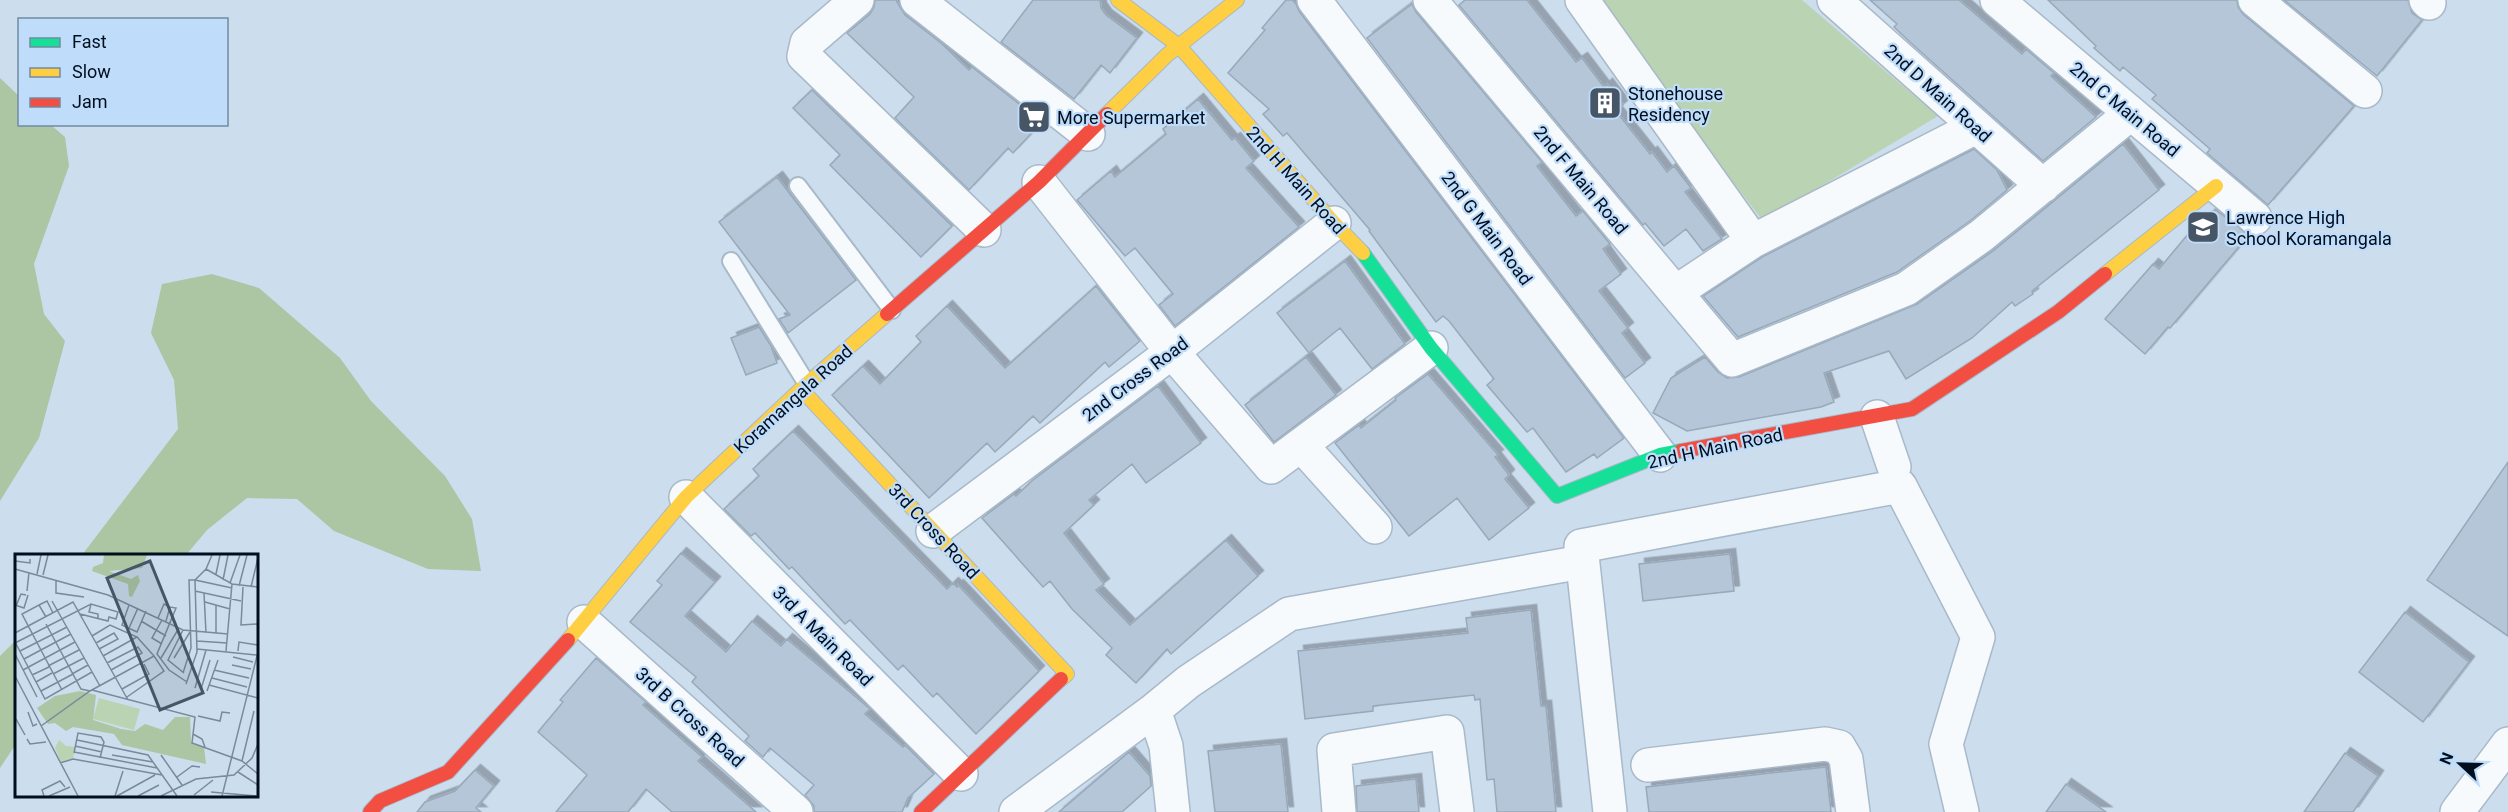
<svg xmlns="http://www.w3.org/2000/svg" width="2508" height="812" font-family="Roboto,sans-serif">
  <defs>
    <filter id="shadow"><feDropShadow dx="5.5" dy="-5.5" stdDeviation="0" flood-color="#0004"/></filter>
  </defs>
  <rect width="100%" height="100%" fill="#cde"/>
  <path fill="#bad3b2" d="M1593 0H1802L1938 116 1763 221Z"/>
  <path fill="#acc5a3" d="M0 78 19 96 20 124 51 125 65 137 69 166 34 264 44 314 65 341 39 438 0 501Z
    M212 274 259 288 340 358 371 401 445 476 472 519 481 571 428 569 334 531 297 499 247 498 207 530 186 555H82L178 429 174 380 151 333 162 284Z
    M16 640V744L0 768V656Z"/>
  <path fill="#b4c6d7" stroke="#98a9b9" stroke-width="1.5" filter="url(#shadow)" d="M875 0H896L905 15 941 43 969 70 972 67 1042 122 1013 153 1008 148 969 190 895 118 914 97 847 33 870 14 874 7Z
    M1033 0H1100L1101 8 1106 15 1137 38 1110 73 1101 65 1074 99 1001 42Z
    M1286 0H1292L1296 4 1299 11 1624 438 1597 458 1594 454 1566 472 1533 428 1527 432 1487 385 1494 379 1449 321 1443 316 1436 322 1369 231 1370 230 1287 133 1283 136 1263 114 1269 109 1228 73 1265 30 1262 28Z
    M1465 0H1527L1576 62 1582 58 1604 87 1607 84 1623 105 1616 111 1650 154 1652 152 1667 172 1674 166 1691 188 1685 192 1722 239 1703 251 1686 229 1664 246 1645 223 1643 225 1459 5Z
    M1870 0H1959L2022 54 2026 49 2041 62 2054 73 2051 76 2096 117 2043 161 1911 43 1894 27 1897 24Z
    M2048 0H2237L2238 7 2243 14 2354 106 2268 205 2207 153 2210 149 2152 99 2156 95 2123 67 2120 71 2094 48 2096 46Z
    M2284 0H2408L2412 13 2422 20 2377 76Z
    M1412 4 1416 12 1542 162 1537 166 1576 216 1583 211 1610 244 1603 249 1621 274 1599 291 1628 328 1622 333 1645 363 1625 378 1367 38Z
    M812 90 952 226 921 257 830 165 840 155 793 108Z
    M1198 99 1232 140 1235 138 1254 161 1246 168 1299 227 1175 326 1159 305 1173 294 1135 248 1125 256 1077 200 1111 171 1115 177 1166 134 1163 129Z
    M2123 144 2159 190 2032 291 2033 294 2015 306 2012 302 1972 338 1906 379 1889 351 1824 373 1834 402 1821 407 1687 431 1653 413 1671 378 1705 357 1718 372 1727 378 1739 377 1917 304 1993 251Z
    M1974 149 1997 170 2007 190 1970 221 1897 272 1738 337 1703 296 1762 257Z
    M777 177 856 280 788 333 779 319 790 315 719 222Z
    M2216 210 2249 235 2170 328 2168 327 2145 354 2105 319 2153 264 2159 269 2193 228Z
    M1345 261 1405 344 1372 369 1340 328 1309 353 1277 313Z
    M1096 286 1140 341 1109 367 1105 362 1040 423 1033 416 995 452 987 443 929 498 832 395 863 366 880 384 921 342 916 336 947 306 1005 368Z
    M759 327 771 346 777 363 746 375 731 338Z
    M1306 357 1336 395 1274 442 1245 405Z
    M1428 374 1498 455 1495 457 1509 475 1505 479 1529 508 1489 540 1457 498 1409 536 1335 443 1359 425 1361 428 1396 400 1395 398Z
    M1158 386 1201 443 1146 483 1132 464 1089 500 1094 505 1064 533 1104 584 1096 590 1130 625 1226 540 1258 576 1171 654 1167 649 1136 683 1106 655 1112 648 1072 609 1050 581 1043 587 982 518 1014 494 1016 496 1033 480Z
    M793 431 947 589 953 583 957 587 958 585 1039 671 976 734 937 693 933 697 903 665 898 670 850 620 845 624 792 567 789 569 755 533 751 536 724 509 759 476 753 469Z
    M2508 462V636L2427 580Z
    M681 553 715 582 685 616 726 652 752 621 781 646 787 639 870 709 865 714 903 747 905 745 934 774 908 798 902 812H814V806L805 795 814 785 770 748 763 757 751 746 745 741 749 736 692 682 696 677 630 622 662 585 657 581Z
    M1730 554 1734 591 1643 601 1639 564Z
    M1531 610 1541 706H1546L1556 812H1497L1494 779 1487 780 1480 699 1475 700 1474 695 1373 706V711L1305 719 1298 651 1468 633 1466 618Z
    M2405 612 2469 662 2423 722 2359 672Z
    M596 658 646 702 643 705 702 757 698 761 756 812H672L646 789 628 812H556L587 775 538 732 563 702 560 700Z
    M1281 744 1288 812H1215L1208 751Z
    M1129 752 1150 776 1151 786 1122 812H1059Z
    M2345 753 2378 776 2353 812H2304Z
    M1826 767 1831 812H1649L1646 787Z
    M475 770 494 786 476 808 481 812H417L425 802 455 791Z
    M1416 779 1419 812H1357L1356 786Z
    M2066 784 2106 812H2046Z"/>
  <g fill="none" stroke-linecap="round" stroke-linejoin="round">
    <g stroke="#a8b9c9" stroke-width="20">
      <path id="lane" d="M798 186 892 310
        M731 261 807 384"/>
    </g>
    <g stroke="#a8b9c9" stroke-width="36">
      <path id="street" d="M857 0 807 43 804 56 984 230
        M917 0 1088 134
        M1314 0 1660 455
        M1430 0 1732 360 1906 289 1981 236 2130 114
        M1582 0 1753 241
        M1834 0 2043 186
        M1997 0 2255 218
        M2255 0 2365 91
        M2426 0 2429 3
        M1039 182 1172 352 1271 467 1431 348
        M1676 292 1753 241 1976 127
        M1877 417 1894 467
        M1301 445 1375 527
        M686 497 961 774
        M933 531 1172 352 1334 223
        M584 622 796 812
        M1154 710 1188 682 1289 614 1582 562
        M1648 765 1825 744 1839 747 1846 759 1853 812
        M1016 812 1154 710 1166 746 1173 812
        M1339 812 1334 750 1447 732 1457 812
        M1610 812 1581 546 1900 486 1978 637 1946 744 1962 812
        M2457 812 2508 744"/>
    </g>
    <g stroke="#a8b9c9" stroke-width="16">
      <path id="fast" d="M1363 253 1431 348 1557 496 1660 455 1681 451"/>
    </g>
    <g stroke="#a8b9c9" stroke-width="16">
      <path id="slow" d="M1118 0 1179 46 1334 223 1363 253
        M1107 114 1167 55 1237 0
        M2105 274 2216 186
        M801 389 1067 674 1061 679
        M568 640 686 497 801 389 887 314"/>
    </g>
    <g stroke="#a8b9c9" stroke-width="16">
      <path id="jam" d="M887 314 1039 182 1107 114
        M1681 451 1912 409 2058 312 2105 274
        M370 812 380 801 448 772 568 640
        M921 812 1061 679"/>
    </g>
    <use href="#lane" stroke="#f7fafc" stroke-width="16"/>
    <use href="#street" stroke="#f7fafc" stroke-width="33"/>
    <use href="#fast" stroke="#16e098" stroke-width="14"/>
    <use href="#slow" stroke="#ffcf43" stroke-width="14"/>
    <use href="#jam" stroke="#f24e42" stroke-width="14"/>
  </g>
  <defs>
    <g id="building-square" transform="scale(1.725)"><rect x="-9" y="-9" width="18" height="18" rx="4" fill="#475667" stroke="#bfddfb"/><path d="M-4-6H4V6H1V3H-1V6H-4ZM-2.5-4.3h1.7v1.8h-1.7ZM.8-4.3h1.7v1.8H.8ZM-2.5-1h1.7V.8h-1.7ZM.8-1h1.7V.8H.8Z" fill="#fff"/></g>
    <g id="supermarket-square" transform="scale(1.725)"><rect x="-9" y="-9" width="18" height="18" rx="4" fill="#475667" stroke="#bfddfb"/><path d="M-6-5.5h2.5l.6 2H6L4.5 2H-2.5L-4.4-4H-6ZM-1.5 3.2a1.3 1.3 0 1 0 .1 0ZM3 3.2a1.3 1.3 0 1 0 .1 0Z" fill="#fff"/></g>
    <g id="school-square" transform="scale(1.725)"><rect x="-9" y="-9" width="18" height="18" rx="4" fill="#475667" stroke="#bfddfb"/><path d="M0-5L7-2L0 1L-7-2ZM-4 1L0 2.5L4 1V4Q0 6-4 4Z" fill="#fff"/></g>
  </defs>
  <g fill-rule="evenodd">
    <use href="#building-square" x="1605" y="103"/>
    <use href="#supermarket-square" x="1034" y="117"/>
    <use href="#school-square" x="2203" y="227"/>
  </g>
  <g text-anchor="middle" dominant-baseline="central" stroke-width="4.5" stroke-linejoin="round" paint-order="stroke">
    <g font-size="18" fill="#000e1e" stroke="#bfddfb" text-anchor="start">
      <text x="1628" y="93">Stonehouse<tspan x="1628" dy="21">Residency</tspan></text>
      <text x="1057" y="117">More Supermarket</text>
      <text x="2226" y="217">Lawrence High<tspan x="2226" dy="21">School Koramangala</tspan></text>
    </g>
    <g font-size="18" fill="#000e1e" stroke="#bfddfb">
      <text transform="translate(1938 93) rotate(42)">2nd D Main Road</text>
      <text transform="translate(2125 109) rotate(40)">2nd C Main Road</text>
      <text transform="translate(1296 180) rotate(48)">2nd H Main Road</text>
      <text transform="translate(1581 180) rotate(50)">2nd F Main Road</text>
      <text transform="translate(1487 228) rotate(53)">2nd G Main Road</text>
      <text transform="translate(1135 379) rotate(-37)">2nd Cross Road</text>
      <text transform="translate(793 399) rotate(-42)">Koramangala Road</text>
      <text transform="translate(1715 448) rotate(-12)">2nd H Main Road</text>
      <text transform="translate(934 531) rotate(47)">3rd Cross Road</text>
      <text transform="translate(823 636) rotate(45)">3rd A Main Road</text>
      <text transform="translate(690 717) rotate(42)">3rd B Cross Road</text>
    </g>
  </g>
  <g transform="translate(15 554)">
    <rect width="243" height="243" fill="#cde"/>
    <path d="M84 144 125 155 119 176 78 165ZM44 186 51 192 60 193 58 204 46 208 40 194Z" fill="#bad3b2"/>
    <path d="M89 1H132L127 14 94 17 116 25 123 21 125 27 117 43 114 42 113 30 77 17 78 13 88 9ZM65 137 81 141 78 166 106 175 120 177 130 170 148 176 160 163H175L176 188 189 193 191 210 107 191 99 180 58 173 51 177 40 169 33 170 22 154 40 142Z" fill="#acc5a3"/>
    <path fill="none" stroke="#7a8a9b" stroke-width="1.5" d="M0 7 15 9V5M0 15 93 41 168 76 213 80M191 15 217 30 243 33M22 20 26 1M201 20 205 1M28 21 33 1M208 26 213 1M41 27V39L69 43M215 29 225 1M224 32 232 1M228 33 226 71 243 70M236 33 243 4M12 37 14 18M180 37 226 47M189 39 191 79M243 40V61M37 47 85 132M190 48 215 55M76 50 74 58 83 60V65M0 51 9 54 13 41M24 51 32 47 38 59M114 51 107 71 122 78 131 57M201 51V79M1 52 6 40 11 41M31 63 24 51 7 60 47 136M143 64 149 50 155 53M126 67 151 82M151 67 155 53 161 54 142 100 154 116 172 128M31 70 66 135 75 137M114 74 123 54M168 76 153 106 169 119M0 79 58 48 113 146M77 82 95 71 122 83 88 102M122 83 139 102M182 87 212 89M0 88 30 145 77 118M0 89 76 50 103 58 101 65 94 63 93 67 65 60M81 89 99 79 103 85 84 95M147 90 137 84 147 66M182 95 242 101M5 97 52 73M211 97 217 30M223 97 224 88 243 91M0 100 22 143M218 103 238 108M146 104 164 74M159 104 175 78M9 105 56 80M92 109 123 93 127 99 96 116M217 111 236 115M33 112 64 96M8 116 60 88M199 116 234 124M168 119 176 94 174 26H180L191 15 197 1M38 120 69 104M57 120 73 111M17 121 34 113M0 122 63 242M197 124 232 133M21 128 37 119M171 130 182 98 180 26 217 34M194 131 243 144M180 134 191 96M107 135 134 120 129 110M186 135 195 106M77 136 180 163 177 189 227 207 243 220M26 137 58 120M192 137 203 106M13 158 18 172 22 170M183 162 205 167 207 158 215 159M1 165 10 181M26 172 75 137 139 102 149 117 112 143M178 180 187 185 190 193M12 185 15 190 31 188M62 186 133 201 162 242M60 192 87 198M59 198 142 214M59 199 63 179 86 183 89 188 85 204M97 201 138 208M146 201 167 231M227 207 239 157M45 209 58 205 147 221M223 218 243 231M162 223 177 212 185 213M196 238 241 242M179 241 198 226M29 242 27 236 45 227 50 233M34 242 55 233M100 242 108 217M102 242 140 221M123 242 144 231M146 242 181 225 219 221 237 204 243 190M207 242 243 98"/>
    <path fill="#475667" fill-opacity="0.15" stroke="#475667" stroke-width="3" d="M135 7 188 139 145 156 92 24Z"/>
    <rect width="243" height="243" fill="none" stroke="#000e1e" stroke-width="3"/>
  </g>
  <rect x="18" y="18" width="210" height="108" fill="#bfddfb" stroke="#738aa3" stroke-width="1.5"/>
  <rect x="30" y="38" width="30" height="9" fill="#16e098" stroke="#738aa3" stroke-width="1.5"/>
  <text x="72" y="48" font-size="18" fill="#000e1e">Fast</text>
  <rect x="30" y="68" width="30" height="9" fill="#ffcf43" stroke="#738aa3" stroke-width="1.5"/>
  <text x="72" y="78" font-size="18" fill="#000e1e">Slow</text>
  <rect x="30" y="98" width="30" height="9" fill="#f24e42" stroke="#738aa3" stroke-width="1.5"/>
  <text x="72" y="108" font-size="18" fill="#000e1e">Jam</text>
  <g transform="translate(2460 764) rotate(292)" stroke="#bfddfb" stroke-width="4.5" paint-order="stroke">
  <path d="M0-4.5L10 22L0 15L-10 22Z" fill="#000e1e"/>
  <text y="-9" font-size="16" font-weight="bold" text-anchor="middle" fill="#000e1e">N</text>
  </g>
</svg>
